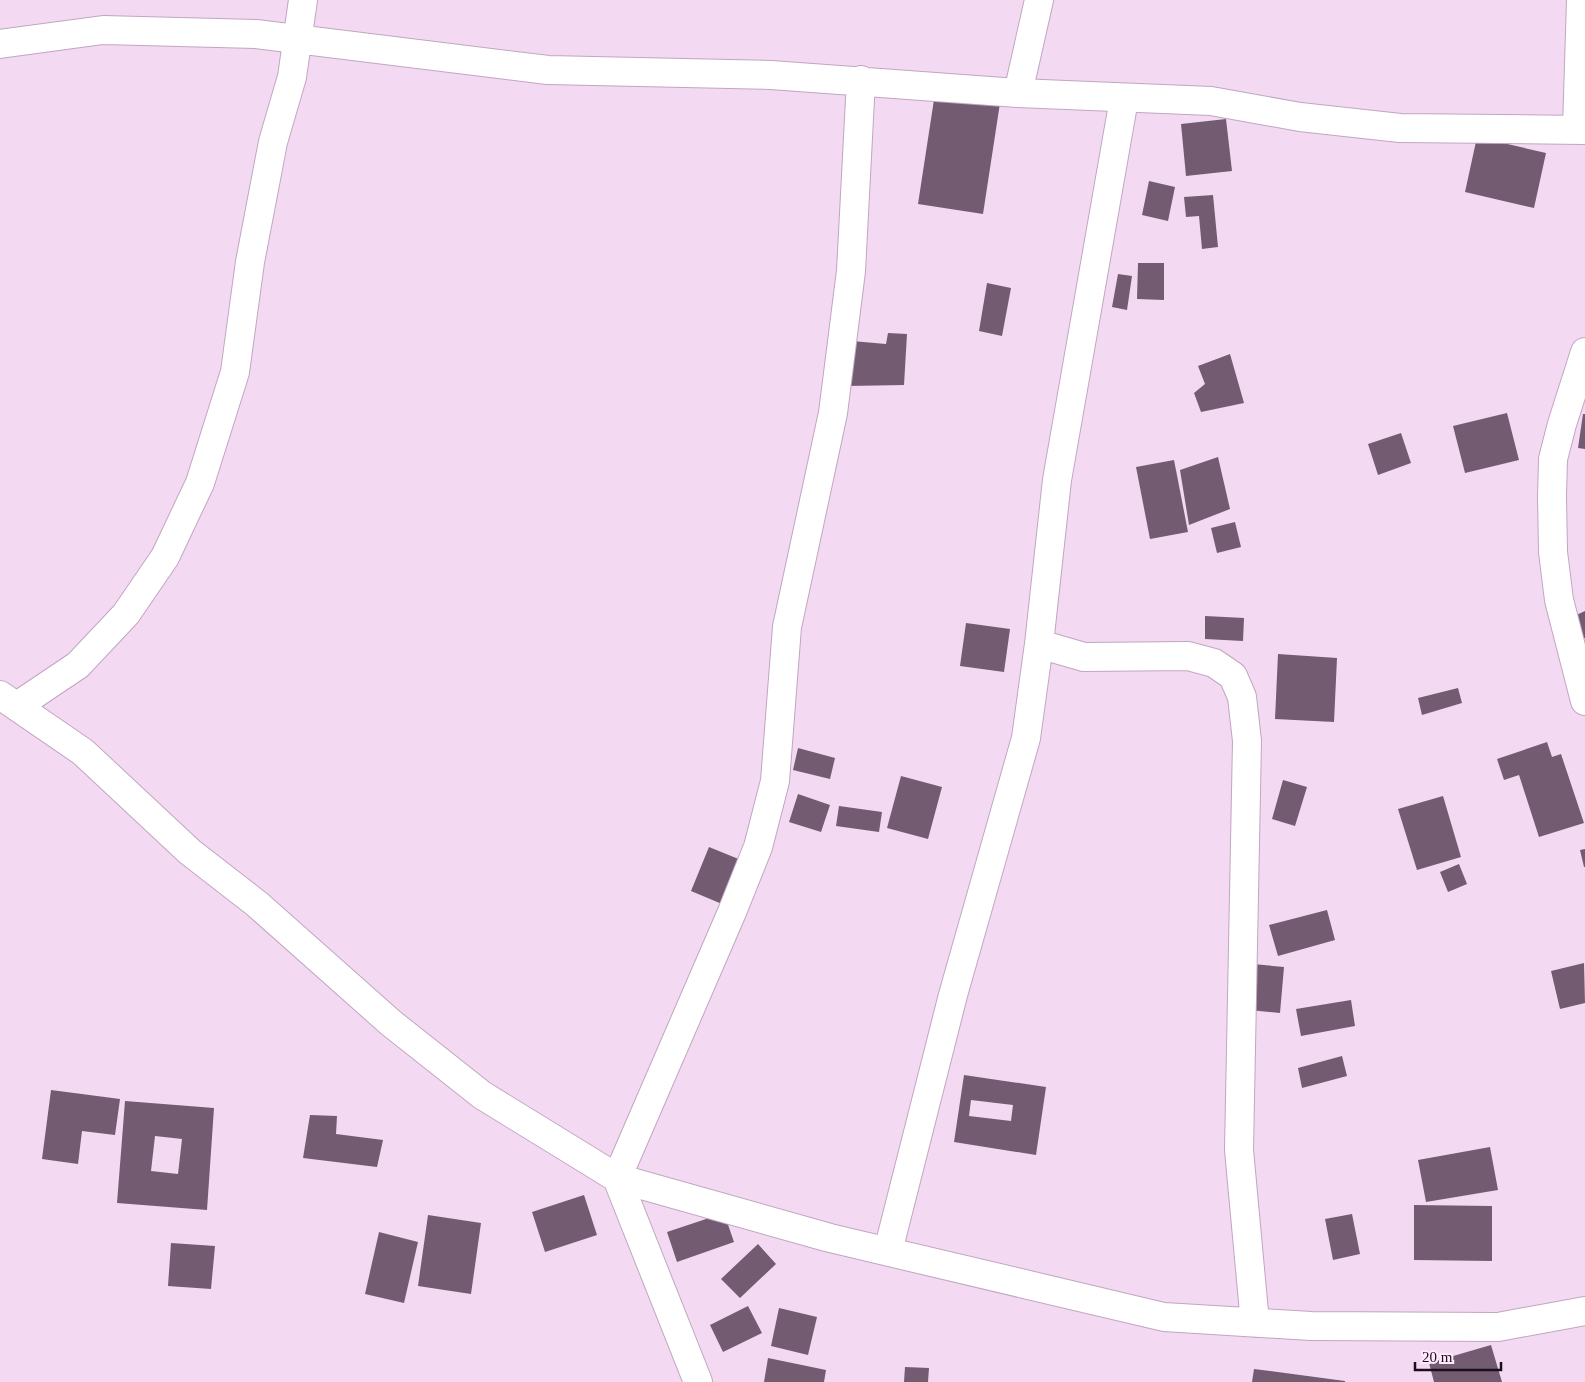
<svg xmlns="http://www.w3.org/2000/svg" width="1585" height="1382" font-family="'Times New Roman',serif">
  <rect width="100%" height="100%" fill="#f4d9f3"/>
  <path fill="#735b72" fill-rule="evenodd" d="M935 93 1000 103 983 214 918 204Z
    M1226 119 1232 171 1186 176 1181 124Z
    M1477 137 1546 153 1534 208 1465 192Z
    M1149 181 1175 187 1168 221 1142 215Z
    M1213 195 1218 247 1202 249 1199 216 1186 217 1184 197Z
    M1138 263H1164V300L1137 299Z
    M1118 274 1132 276 1127 310 1112 307Z
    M987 283 1011 288 1002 336 979 331Z
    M888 333 907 334 904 385 847 386 852 341 886 344Z
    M1230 354 1244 403 1201 412 1194 393 1205 384 1198 366Z
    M1507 413 1519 460 1465 473 1453 426Z
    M1583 414H1585V449L1578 448Z
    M1401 433 1411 463 1378 475 1368 444Z
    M1218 457 1230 509 1189 525 1180 470Z
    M1174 460 1188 532 1150 539 1136 467Z
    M1235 522 1241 547 1217 553 1211 528Z
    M1585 611V638L1580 640 1570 618Z
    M1205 616 1244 618 1243 641 1205 639Z
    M966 623 1010 629 1004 672 960 666Z
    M1278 654 1337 658 1334 722 1275 719Z
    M1458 688 1462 703 1422 715 1418 698Z
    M1547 742 1552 757 1561 754 1584 823 1539 837 1519 775 1504 780 1497 759Z
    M798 748 835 758 830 779 793 770Z
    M901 776 942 787 928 839 887 828Z
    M1283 780 1307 787 1295 826 1272 819Z
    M798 794 830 805 821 832 789 822Z
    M1443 796 1461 857 1417 870 1398 809Z
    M839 806 882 812 879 832 836 826Z
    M709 847 741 860 722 904 691 891Z
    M1585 849V867H1584L1580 850Z
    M1459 864 1467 884 1448 892 1440 872Z
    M1327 910 1335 940 1278 956 1269 925Z
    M1584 963 1585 1003 1560 1009 1551 971Z
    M1253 964 1284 967 1280 1013 1249 1010Z
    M1351 1000 1355 1026 1301 1036 1296 1009Z
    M1342 1056 1347 1076 1302 1088 1298 1068Z
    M964 1075 1046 1087 1036 1155 954 1142ZM971 1100 1013 1105 1011 1121 969 1116Z
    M51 1090 120 1099 115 1135 82 1131 78 1164 42 1159Z
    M125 1101 214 1108 207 1210 117 1203ZM155 1136 182 1139 178 1174 151 1171Z
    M310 1115 337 1116 336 1134 383 1140 377 1167 303 1158Z
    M1490 1147 1498 1190 1426 1202 1418 1160Z
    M584 1195 597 1235 545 1252 532 1212Z
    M1414 1205 1492 1206V1261L1414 1260Z
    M724 1213 734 1242 677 1262 667 1232Z
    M1352 1214 1360 1254 1333 1260 1325 1219Z
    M428 1215 481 1223 471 1294 418 1286Z
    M379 1232 418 1242 404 1303 365 1294Z
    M171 1243 215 1246 211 1289 168 1286Z
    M758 1244 776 1264 740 1298 721 1279Z
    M748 1306 762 1333 723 1352 710 1325Z
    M779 1308 817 1317 808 1355 771 1346Z
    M1491 1345 1502 1382H1434L1429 1363Z
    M768 1358 826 1370 824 1382H764Z
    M905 1367 929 1368 928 1382H904Z
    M1254 1369 1345 1381V1382H1252Z"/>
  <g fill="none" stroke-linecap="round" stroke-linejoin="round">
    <g stroke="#c1a6c0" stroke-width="30">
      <path id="minor" d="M0 44 103 30 256 34 548 70 771 75 1018 93 1211 101 1300 117 1400 128 1585 130
        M1018 93 1039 0
        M1577 129 1581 0
        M1585 352 1562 424 1553 459 1552 496 1553 552 1559 600 1585 701
        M1039 644 1084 657 1188 656 1214 663 1233 676 1242 697 1247 741 1239 1150 1255 1323
        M0 695 83 752 190 852 257 904 391 1023 482 1095 617 1178 830 1238 1164 1317 1311 1326 1498 1327 1585 1311
        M17 706 78 665 126 614 165 557 200 483 235 372 250 262 273 142 292 77 303 0
        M888 1251 953 995 1026 738 1039 644 1057 480 1124 99
        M698 1382 617 1178 732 912 758 847 775 781 787 627 833 413 851 271 861 80"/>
    </g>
    <use href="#minor" stroke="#fff" stroke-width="28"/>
  </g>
  <path d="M1415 1362v8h86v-8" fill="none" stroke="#191019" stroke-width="2.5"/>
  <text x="1422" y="1362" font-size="15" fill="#191019" stroke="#fee8fd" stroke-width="4" paint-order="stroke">20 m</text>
</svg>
